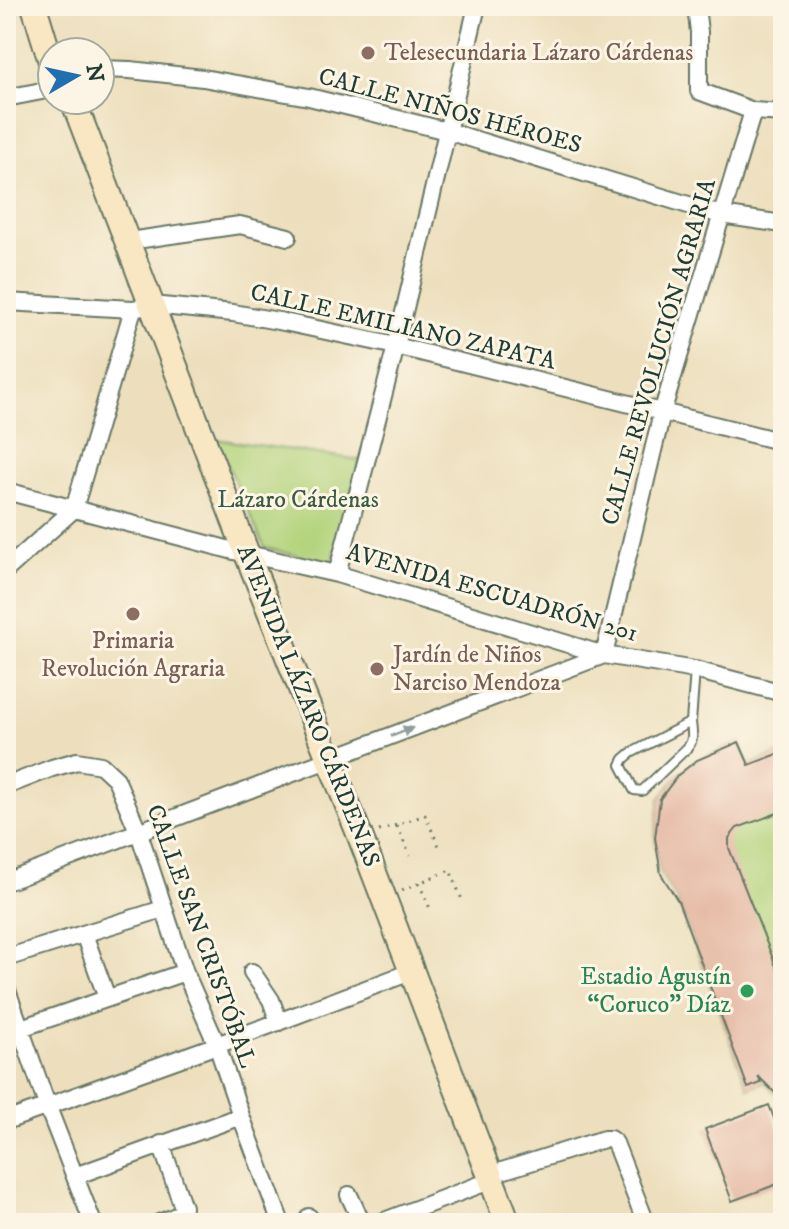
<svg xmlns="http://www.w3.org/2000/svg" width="789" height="1229" font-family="'IM FELL DW Pica',serif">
  <rect width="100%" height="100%" fill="#fcf5e5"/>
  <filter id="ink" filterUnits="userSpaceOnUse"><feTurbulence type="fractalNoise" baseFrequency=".0125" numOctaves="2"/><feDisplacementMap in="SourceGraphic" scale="16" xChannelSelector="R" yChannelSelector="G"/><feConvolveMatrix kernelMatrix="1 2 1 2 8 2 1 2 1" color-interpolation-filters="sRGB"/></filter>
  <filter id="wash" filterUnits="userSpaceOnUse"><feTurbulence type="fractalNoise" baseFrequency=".006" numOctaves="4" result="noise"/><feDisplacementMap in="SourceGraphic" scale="32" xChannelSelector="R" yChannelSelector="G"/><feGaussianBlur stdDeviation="1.8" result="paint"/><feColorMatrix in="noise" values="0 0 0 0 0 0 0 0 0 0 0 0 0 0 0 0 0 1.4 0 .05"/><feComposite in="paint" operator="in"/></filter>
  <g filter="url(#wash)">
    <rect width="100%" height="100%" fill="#eddfbd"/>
    <path fill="#b2d37b" stroke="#688858" stroke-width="2" d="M216 439 360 460 332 564 265 548Z
      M739 742 749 765 783 752V1101L764 1082 748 1088 678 901 661 874 655 838 660 799 678 775 697 760Z"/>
    <g id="blocks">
      <path fill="#e2b19c" d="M739 742 749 765 783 752V811L737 828 729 838V848L783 984V1101L758 1076 761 1083 748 1088 678 901 661 874 655 838 660 799 678 775 697 760Z
        M769 1105 783 1142V1182L732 1201 705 1129Z"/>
    </g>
  </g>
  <g filter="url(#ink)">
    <use href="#blocks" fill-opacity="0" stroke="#677664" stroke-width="2"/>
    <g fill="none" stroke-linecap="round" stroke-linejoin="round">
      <g stroke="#677664" stroke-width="12">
        <path id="lane" d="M691 722C692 732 694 740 688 747L642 791 634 790 621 765 624 759 631 753 691 722 695 670"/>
      </g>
      <g stroke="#677664" stroke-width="20">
        <path id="street" d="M696 6 699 32V91L753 111 783 113
          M100 69 130 70 203 78 309 97 447 131 721 215 783 224
          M6 98 52 89
          M129 241 240 225 288 237
          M6 302 133 309 152 305 233 313 284 322 396 346 783 442
          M6 491 234 551 337 574 604 655 695 670 783 693
          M6 570 74 509 133 309
          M337 574 396 346 477 6
          M6 786 52 768 77 761 101 765 116 779 139 833 185 972 217 1045 241 1116 281 1223
          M6 882 604 655 662 413 753 111
          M84 934 107 998
          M6 958 163 909
          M252 972 271 1000 279 1022
          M6 987 47 1105 93 1223
          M21 1028 185 972
          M6 1121 217 1045 400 976
          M489 1175 604 1139H610L615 1143 646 1223
          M75 1176 241 1116
          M349 1195 362 1223
          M309 1217 312 1223
          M159 1223C168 1219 181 1217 183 1207L161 1144
          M379 1223 479 1185"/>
      </g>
      <g stroke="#677664" stroke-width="28">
        <path id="secondary" d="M34 6 52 65
          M73 100 247 554 360 836 508 1223"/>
      </g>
      <path stroke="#677664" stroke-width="3" stroke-dasharray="2 6" stroke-linecap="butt" d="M397 826 410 856
        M379 831 425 815 439 846
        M419 883 431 911
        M402 890 450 870 463 902"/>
      <use href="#lane" stroke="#fff" stroke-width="8"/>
      <use href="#street" stroke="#fff" stroke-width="16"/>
      <use href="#secondary" stroke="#f9e7c3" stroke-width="24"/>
    </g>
    <defs><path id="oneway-solid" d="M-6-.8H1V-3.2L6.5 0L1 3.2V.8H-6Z" transform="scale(2)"/></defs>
    <use fill="#8f9e9a" href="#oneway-solid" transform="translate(402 732) rotate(-21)"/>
  </g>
  <g fill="#8d6e63" stroke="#fcf5e5" stroke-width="3">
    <circle cx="368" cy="53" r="8"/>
    <circle cx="133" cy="614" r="8"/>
    <circle cx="377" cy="669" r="8"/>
  </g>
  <circle fill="#2e9e5b" stroke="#fcf5e5" stroke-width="3" cx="747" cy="991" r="8"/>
  <g text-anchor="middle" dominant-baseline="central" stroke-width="6" stroke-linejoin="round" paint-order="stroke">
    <g font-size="24" fill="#785e54" stroke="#fcf5e5" text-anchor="start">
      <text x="384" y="53">Telesecundaria Lázaro Cárdenas</text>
      <text x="133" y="641" text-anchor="middle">Primaria<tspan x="133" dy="28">Revolución Agraria</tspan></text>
      <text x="393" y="655">Jardín de Niños<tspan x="393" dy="28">Narciso Mendoza</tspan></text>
    </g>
    <g font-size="24" fill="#1f3d34" stroke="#fcf5e5">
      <text transform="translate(450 111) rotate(15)">CALLE NIÑOS HÉROES</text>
      <text transform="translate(403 327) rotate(13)">CALLE EMILIANO ZAPATA</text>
      <text transform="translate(659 352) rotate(-74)">CALLE REVOLUCIÓN AGRARIA</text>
      <text transform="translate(492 593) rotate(16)">AVENIDA ESCUADRÓN 201</text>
      <text transform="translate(308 706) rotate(68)">AVENIDA LÁZARO CÁRDENAS</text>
      <text transform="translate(201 936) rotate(70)">CALLE SAN CRISTÓBAL</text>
    </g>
    <g font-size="24" fill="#3c5b42" stroke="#fcf5e5">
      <text x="298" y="500">Lázaro Cárdenas</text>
    </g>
    <g font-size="24" fill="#27864d" stroke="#fcf5e5" text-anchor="end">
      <text x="731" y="977">Estadio Agustín<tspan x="731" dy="28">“Coruco” Díaz</tspan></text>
    </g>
  </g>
  <rect width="789" height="1229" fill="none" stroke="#fcf5e5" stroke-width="32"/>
  <g transform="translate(76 76) rotate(81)"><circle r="38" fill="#fcf5e5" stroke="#a4ab9e" stroke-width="2"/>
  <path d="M0-6L14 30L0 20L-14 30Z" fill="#1f6fb2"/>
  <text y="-12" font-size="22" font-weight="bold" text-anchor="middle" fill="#1f3d34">N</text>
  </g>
</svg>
